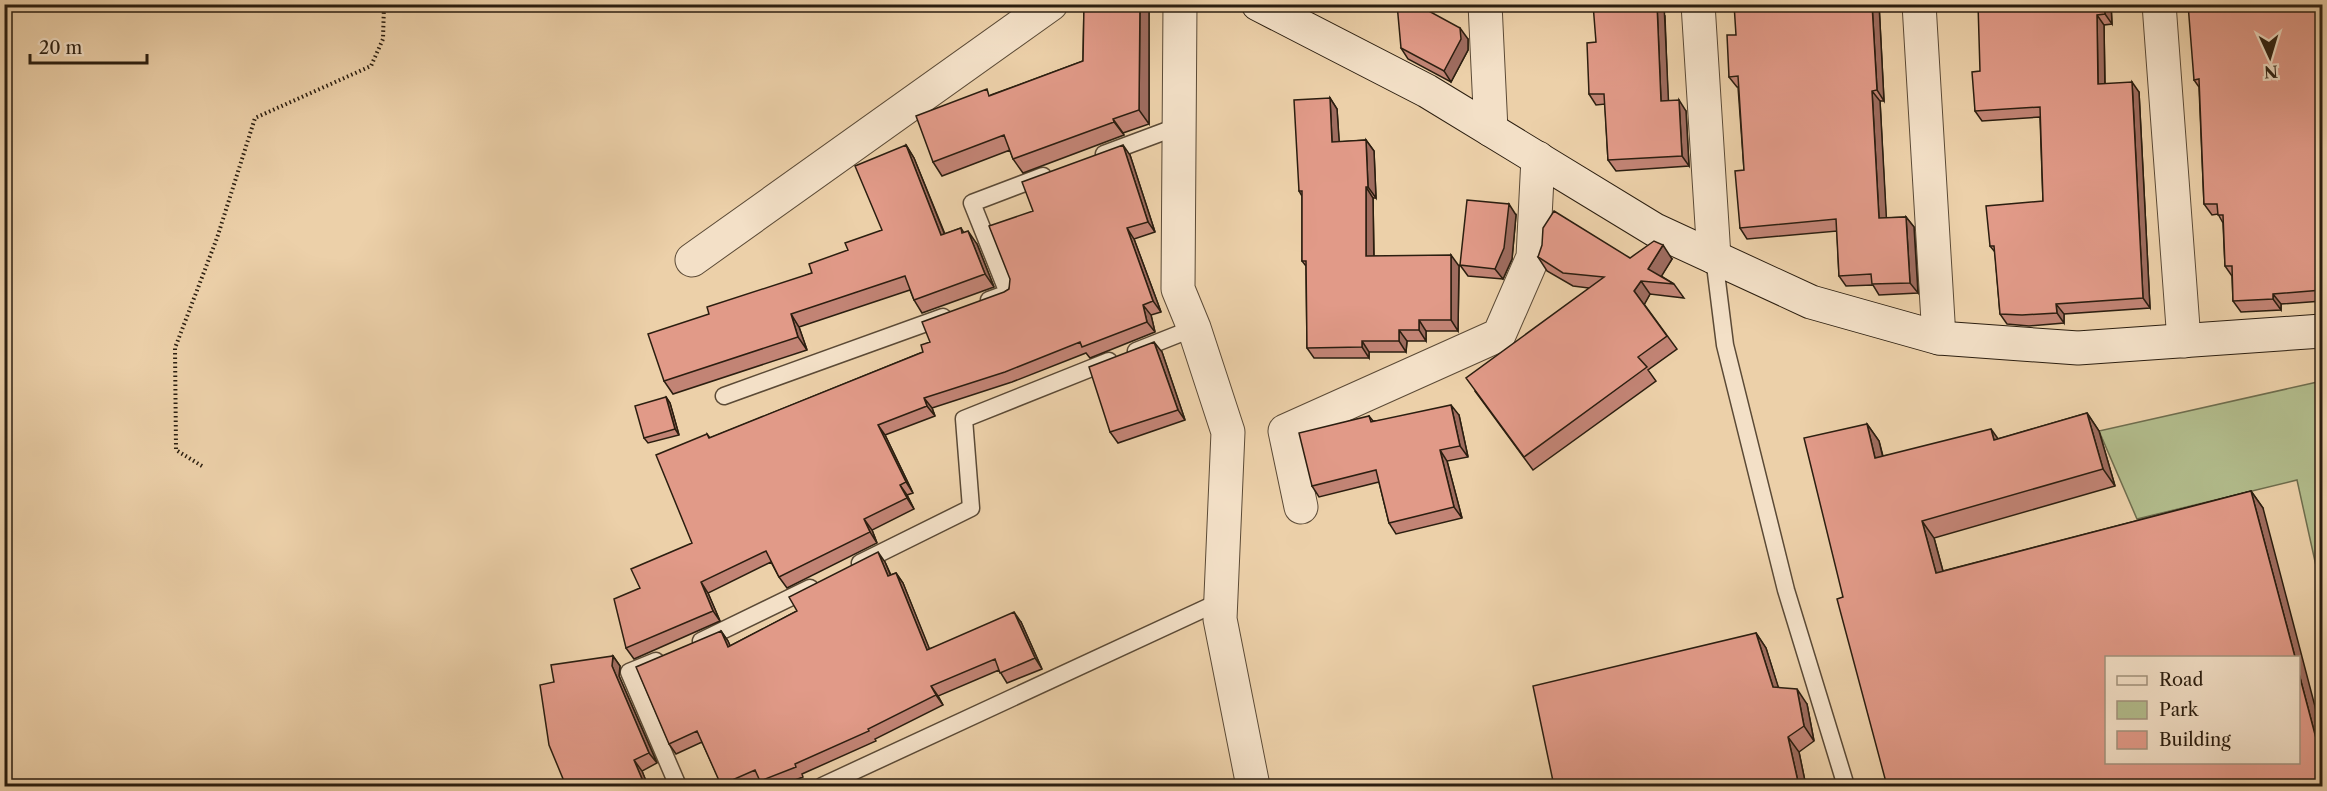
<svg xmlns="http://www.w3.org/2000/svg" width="2327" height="791" font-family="'Libre Caslon Text',serif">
  <rect width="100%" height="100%" fill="#ecd0a9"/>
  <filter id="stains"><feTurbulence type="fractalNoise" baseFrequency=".00333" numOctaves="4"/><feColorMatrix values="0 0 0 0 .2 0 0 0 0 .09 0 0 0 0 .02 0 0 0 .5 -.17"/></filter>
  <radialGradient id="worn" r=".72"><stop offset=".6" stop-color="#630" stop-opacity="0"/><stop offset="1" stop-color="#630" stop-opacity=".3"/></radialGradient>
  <path fill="#b2bc8c" stroke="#6e6d4e" stroke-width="1.5" d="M2322 381V593L2297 480 2137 519 2099 431Z"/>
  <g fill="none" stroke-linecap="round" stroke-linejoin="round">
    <g stroke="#5b4a36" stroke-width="19">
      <path id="lane" d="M1104 154 1179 126
        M1714 257 1725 345 1786 590 1846 786
        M989 300 1008 293 972 203 1043 176
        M1136 351 1194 328
        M724 396 943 317
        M860 563 971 508 964 419 1109 361
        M701 641 810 588
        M656 661 629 672 678 786
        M822 786 1221 601"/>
    </g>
    <g stroke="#5b4a36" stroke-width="35">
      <path id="street" d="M1180 4 1178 289 1194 328 1228 432 1220 619 1253 786
        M1485 4 1491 130
        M1698 4 1714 257
        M1919 4 1939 338
        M2159 4 2184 341
        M692 260 1051 4
        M1301 507 1285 431 1499 335 1533 257 1538 158"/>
    </g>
    <g stroke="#2b1e10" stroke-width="35">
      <path id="secondary" d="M1258 4 1427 91 1655 230 1811 302 1939 338 2078 348 2322 331"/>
    </g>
    <path stroke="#2b1e10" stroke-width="4" stroke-dasharray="1.5 3" stroke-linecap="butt" d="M202 466 176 450 175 348 217 238 255 118 371 66 383 39 384 4"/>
    <use href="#lane" stroke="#f3e0c7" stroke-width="16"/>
    <use href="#street" stroke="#f3e0c7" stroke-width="33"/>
    <use href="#secondary" stroke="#f3e0c7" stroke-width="33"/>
  </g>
  <path fill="#c28475" stroke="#2b1e10" stroke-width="1.5" d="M1084 4H1145L1149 11V124L1123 133 1124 135 1023 173 1013 159 1010 150 942 176 933 162 991 95 1083 61Z
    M1879 4 1884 101H1880L1886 218 1906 217 1914 227 1918 293 1879 295 1873 285 1846 286 1839 276 1837 231 1747 239 1740 228 1744 170 1738 87H1737L1729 77 1736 35Z
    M2111 4 2112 24 2104 25 2105 84 2139 92 2150 308 2064 314V323L2029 326 2007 324 2000 314 1995 252 1990 246 2043 201 2040 117 1982 121 1975 111 1980 71Z
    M2322 4V301L2281 304V310L2241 312 2233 301 2232 276 2225 266 2223 223 2218 214 2212 215 2204 204 2199 87 2194 80Z
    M1665 16 1668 101 1686 111 1689 166 1616 171 1608 160 1605 104 1596 105 1589 94 1596 42Z
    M1468 39V50L1451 82 1408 59 1401 48Z
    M1330 98 1337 109 1339 142 1366 140 1374 151 1376 198H1373L1374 256 1459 266 1458 331H1426V341H1407L1406 352H1369V358H1314L1307 348 1306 266 1302 261V196L1299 191Z
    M906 145 914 158 945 234 961 228 964 233 977 244 994 287 922 313 914 300 910 290 799 327 807 350 673 394 664 381 709 314 812 273 882 230Z
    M1130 155 1155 232 1134 239 1161 312 1151 315 1155 332 1090 358 1086 353 1012 382 932 408 935 416 885 435 913 493 907 495 914 509 872 530 877 543 787 588 779 577 771 562 708 593 720 621 634 659 626 648 640 588 692 543 707 434 710 438 923 352 930 342 1009 289 1033 211Z
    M1516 215 1512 259 1503 279 1468 276 1460 265Z
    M1538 257 1672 259 1661 276 1674 284 1684 298 1650 294 1644 304 1677 349 1648 370 1656 381 1533 470 1475 391 1589 288 1573 286 1547 271Z
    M1162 352 1185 420 1118 443 1110 432Z
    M666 397 670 403 679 435 648 443 644 438Z
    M2087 413 2099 431 2115 486 1934 538 1943 571 2251 491 2263 508 1843 597 1867 424 1879 441 1883 456 1998 439Z
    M1459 415 1468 457 1447 461 1462 518 1396 534 1389 523 1379 482 1319 497 1312 486 1369 416 1373 421Z
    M885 562 891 575 896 573 903 583 929 649 1021 622 1042 669 1007 683 999 670 938 696 943 705 875 739 876 741 802 774 803 777 779 786H764L760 781 747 786H722L702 742 676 754 669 744 721 631 728 641 730 646 797 611Z
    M1756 633 1766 648 1778 687 1807 704 1814 741 1799 752 1806 786H1554Z
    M613 656 620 666 619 676 657 763 642 771 648 786H566L554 682Z"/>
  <path fill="#9e6c5f" stroke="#2b1e10" stroke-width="1.5" d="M1140 4H1145L1149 11V124L1139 110Z
    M1657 4H1664L1669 112 1661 101Z
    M1872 4H1879L1884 101 1877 90Z
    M2104 4H2111L2112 24 2105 14Z
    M2097 15 2104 25 2105 95 2098 84Z
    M1460 28 1468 39V50L1451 82 1444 71Z
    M2132 82 2139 92 2150 308 2143 298Z
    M1872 91 1880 101 1887 229 1879 218Z
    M1330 98 1337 109 1340 153 1332 142Z
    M1679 100 1686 111 1689 166 1682 156Z
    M1113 119 1123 133 1124 135 1114 122Z
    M1366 140 1374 151 1376 198 1368 187Z
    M906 145 914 158 950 248 941 235Z
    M1123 145 1130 155 1155 232 1148 222Z
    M1366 187 1373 198 1374 267 1366 256Z
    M1509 204 1516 215 1512 259 1503 279 1495 269Z
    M1906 217 1914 227 1918 293 1910 283Z
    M1127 228 1134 239 1161 312 1153 301Z
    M968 231 977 244 994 287 985 274Z
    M1663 245 1672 259 1658 282 1648 269Z
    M1451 255 1459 266 1458 331 1451 320Z
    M1641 281 1650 294 1644 305 1634 291Z
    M2273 294 2281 304V310L2273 299Z
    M2056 304 2064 314V323L2057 313Z
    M1143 305 1151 315 1155 332 1147 322Z
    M791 314 799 327 807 350 798 337Z
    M1419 320 1426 331V341L1419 330Z
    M1399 330 1407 341 1406 352 1399 341Z
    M1362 341 1369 352V358L1362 347Z
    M1154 342 1162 352 1185 420 1178 410Z
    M666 397 670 403 679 435 675 429Z
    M924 398 932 408 935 416 927 406Z
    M1451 405 1459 415 1468 457 1460 446Z
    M2087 413 2099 431 2115 486 2103 469Z
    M1867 424 1879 441 1887 475 1875 458Z
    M878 425 885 435 913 493 906 482Z
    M1991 429 2004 447 1994 440Z
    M1440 450 1447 461 1462 518 1454 507Z
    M900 485 907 495 914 509 907 498Z
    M2251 491 2263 508 2322 733V761L2298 670V657H2295Z
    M864 519 872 530 877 543 870 532Z
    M1922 521 1934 538 1948 590 1936 573Z
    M878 552 885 562 895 586 888 576Z
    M896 573 903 583 934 660 927 650Z
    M701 582 708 593 720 621 713 611Z
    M1014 612 1021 622 1042 669 1035 658Z
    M721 631 728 641 735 657 728 647Z
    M1756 633 1766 648 1783 702 1773 687Z
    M613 656 620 666 619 676 657 763 649 753 612 666Z
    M931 686 938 696 943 705 936 695Z
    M1797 689 1807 704 1814 741 1804 726Z
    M1788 737 1799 752 1806 786H1799Z
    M634 760 642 771 648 786H645Z"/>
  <path fill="#e19a88" stroke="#2b1e10" stroke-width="1.5" d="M1084 4H1140L1139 110 1113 119 1114 122 1013 159 1004 135 933 162 916 116 987 89 989 96 1083 61Z
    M1397 4H1416L1460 28 1461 39 1444 71 1401 48Z
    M1593 4H1657L1661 101 1679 100 1682 156 1608 160 1604 94H1589L1587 43 1596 42Z
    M1734 4H1872L1877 90 1872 91 1879 218 1906 217 1910 283 1872 284 1871 274 1839 276 1836 219 1740 228 1735 171 1744 170 1738 76 1729 77 1727 35H1736Z
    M1978 4H2104L2105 14 2097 15 2098 84 2132 82 2143 298 2056 304 2057 313 2022 315 2000 314 1994 246H1990L1986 206 2043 201 2040 107 1975 111 1972 72 1980 71Z
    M2188 4H2322V290L2273 294V299L2233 301 2232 266H2225L2223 215H2218L2217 204H2204L2199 79 2194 80Z
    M1330 98 1332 142 1366 140 1368 187H1366V256L1451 255V320H1419V330H1399V341H1362V347L1307 348 1306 261H1302V191H1299L1294 100Z
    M906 145 941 235 961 228 962 233 968 231 985 274 914 300 905 276 791 314 798 337 664 381 648 334 709 314 707 307 812 273 809 264 848 250 845 243 882 230 855 166Z
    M1123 145 1148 222 1127 228 1153 301 1143 305 1147 322 1082 347 1080 342 1005 372 924 398 927 406 878 425 906 482 900 485 907 498 864 519 870 532 779 577 766 551 701 582 713 611 626 648 614 599 640 588 631 569 692 543 656 455 707 434 709 438 923 352 921 345 930 342 922 322 1004 292 1009 289 1010 279 989 226 1033 211 1022 182Z
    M1467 200 1509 204 1504 248 1495 269 1460 265Z
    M1554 211 1630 258 1654 241 1663 245 1648 269 1674 284 1641 281 1634 291 1667 336 1638 357 1647 367 1524 457 1466 378 1604 277 1563 273 1538 257 1542 245 1543 228Z
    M1154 342 1178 410 1110 432 1089 367Z
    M666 397 675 429 644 438 635 406Z
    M1451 405 1460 446 1440 450 1454 507 1389 523 1376 470 1312 486 1299 433 1369 416 1371 422Z
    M2087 413 2103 469 1922 521 1936 573 2251 491 2295 657H2106V762H2298V670L2322 761V786H1887L1837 599 1843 597 1804 438 1867 424 1875 458 1991 429 1994 440Z
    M878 552 888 576 896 573 927 650 1014 612 1035 658 1000 673 995 659 931 686 936 695 868 729 869 731 795 764 796 767 760 781 755 770 721 785 697 731 669 744 636 667 721 631 728 647 797 611 789 597Z
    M1756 633 1773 687 1797 689 1804 726 1788 737 1799 786H1554L1533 686Z
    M613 656 612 666 649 753 634 760 645 786H566L549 745 540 685 554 682 551 665Z"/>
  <rect width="2327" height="791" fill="none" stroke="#ecd0a9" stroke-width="24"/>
  <rect x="6" y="6" width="2315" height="779" fill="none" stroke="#2b1e10" stroke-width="3"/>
  <rect x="12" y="12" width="2303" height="767" fill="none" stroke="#2b1e10" stroke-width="1.5"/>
  <rect x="2105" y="656" width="195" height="108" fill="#f3e0c7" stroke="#a3927e" stroke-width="1.5"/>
  <rect x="2117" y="676" width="30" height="9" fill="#f3e0c7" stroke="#a3927e" stroke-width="1.5"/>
  <text x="2159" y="686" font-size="18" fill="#2b1e10">Road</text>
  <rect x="2117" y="701" width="30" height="18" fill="#b2bc8c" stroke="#a3927e" stroke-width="1.5"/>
  <text x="2159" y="716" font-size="18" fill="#2b1e10">Park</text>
  <rect x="2117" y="731" width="30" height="18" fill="#e19a88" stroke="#a3927e" stroke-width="1.5"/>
  <text x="2159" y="746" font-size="18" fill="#2b1e10">Building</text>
  <g transform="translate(2270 57) rotate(176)" stroke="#f3e0c7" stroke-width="4.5" paint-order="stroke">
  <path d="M0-4.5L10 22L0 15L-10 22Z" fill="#2b1e10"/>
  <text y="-9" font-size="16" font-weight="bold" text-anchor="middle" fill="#2b1e10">N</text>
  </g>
  <path d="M30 54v9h117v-9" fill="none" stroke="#2b1e10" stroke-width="3"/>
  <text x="39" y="54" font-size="18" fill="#2b1e10" stroke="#f3e0c7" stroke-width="4.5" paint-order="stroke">20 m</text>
  <rect width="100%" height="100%" filter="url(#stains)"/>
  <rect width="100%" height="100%" fill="url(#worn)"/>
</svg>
